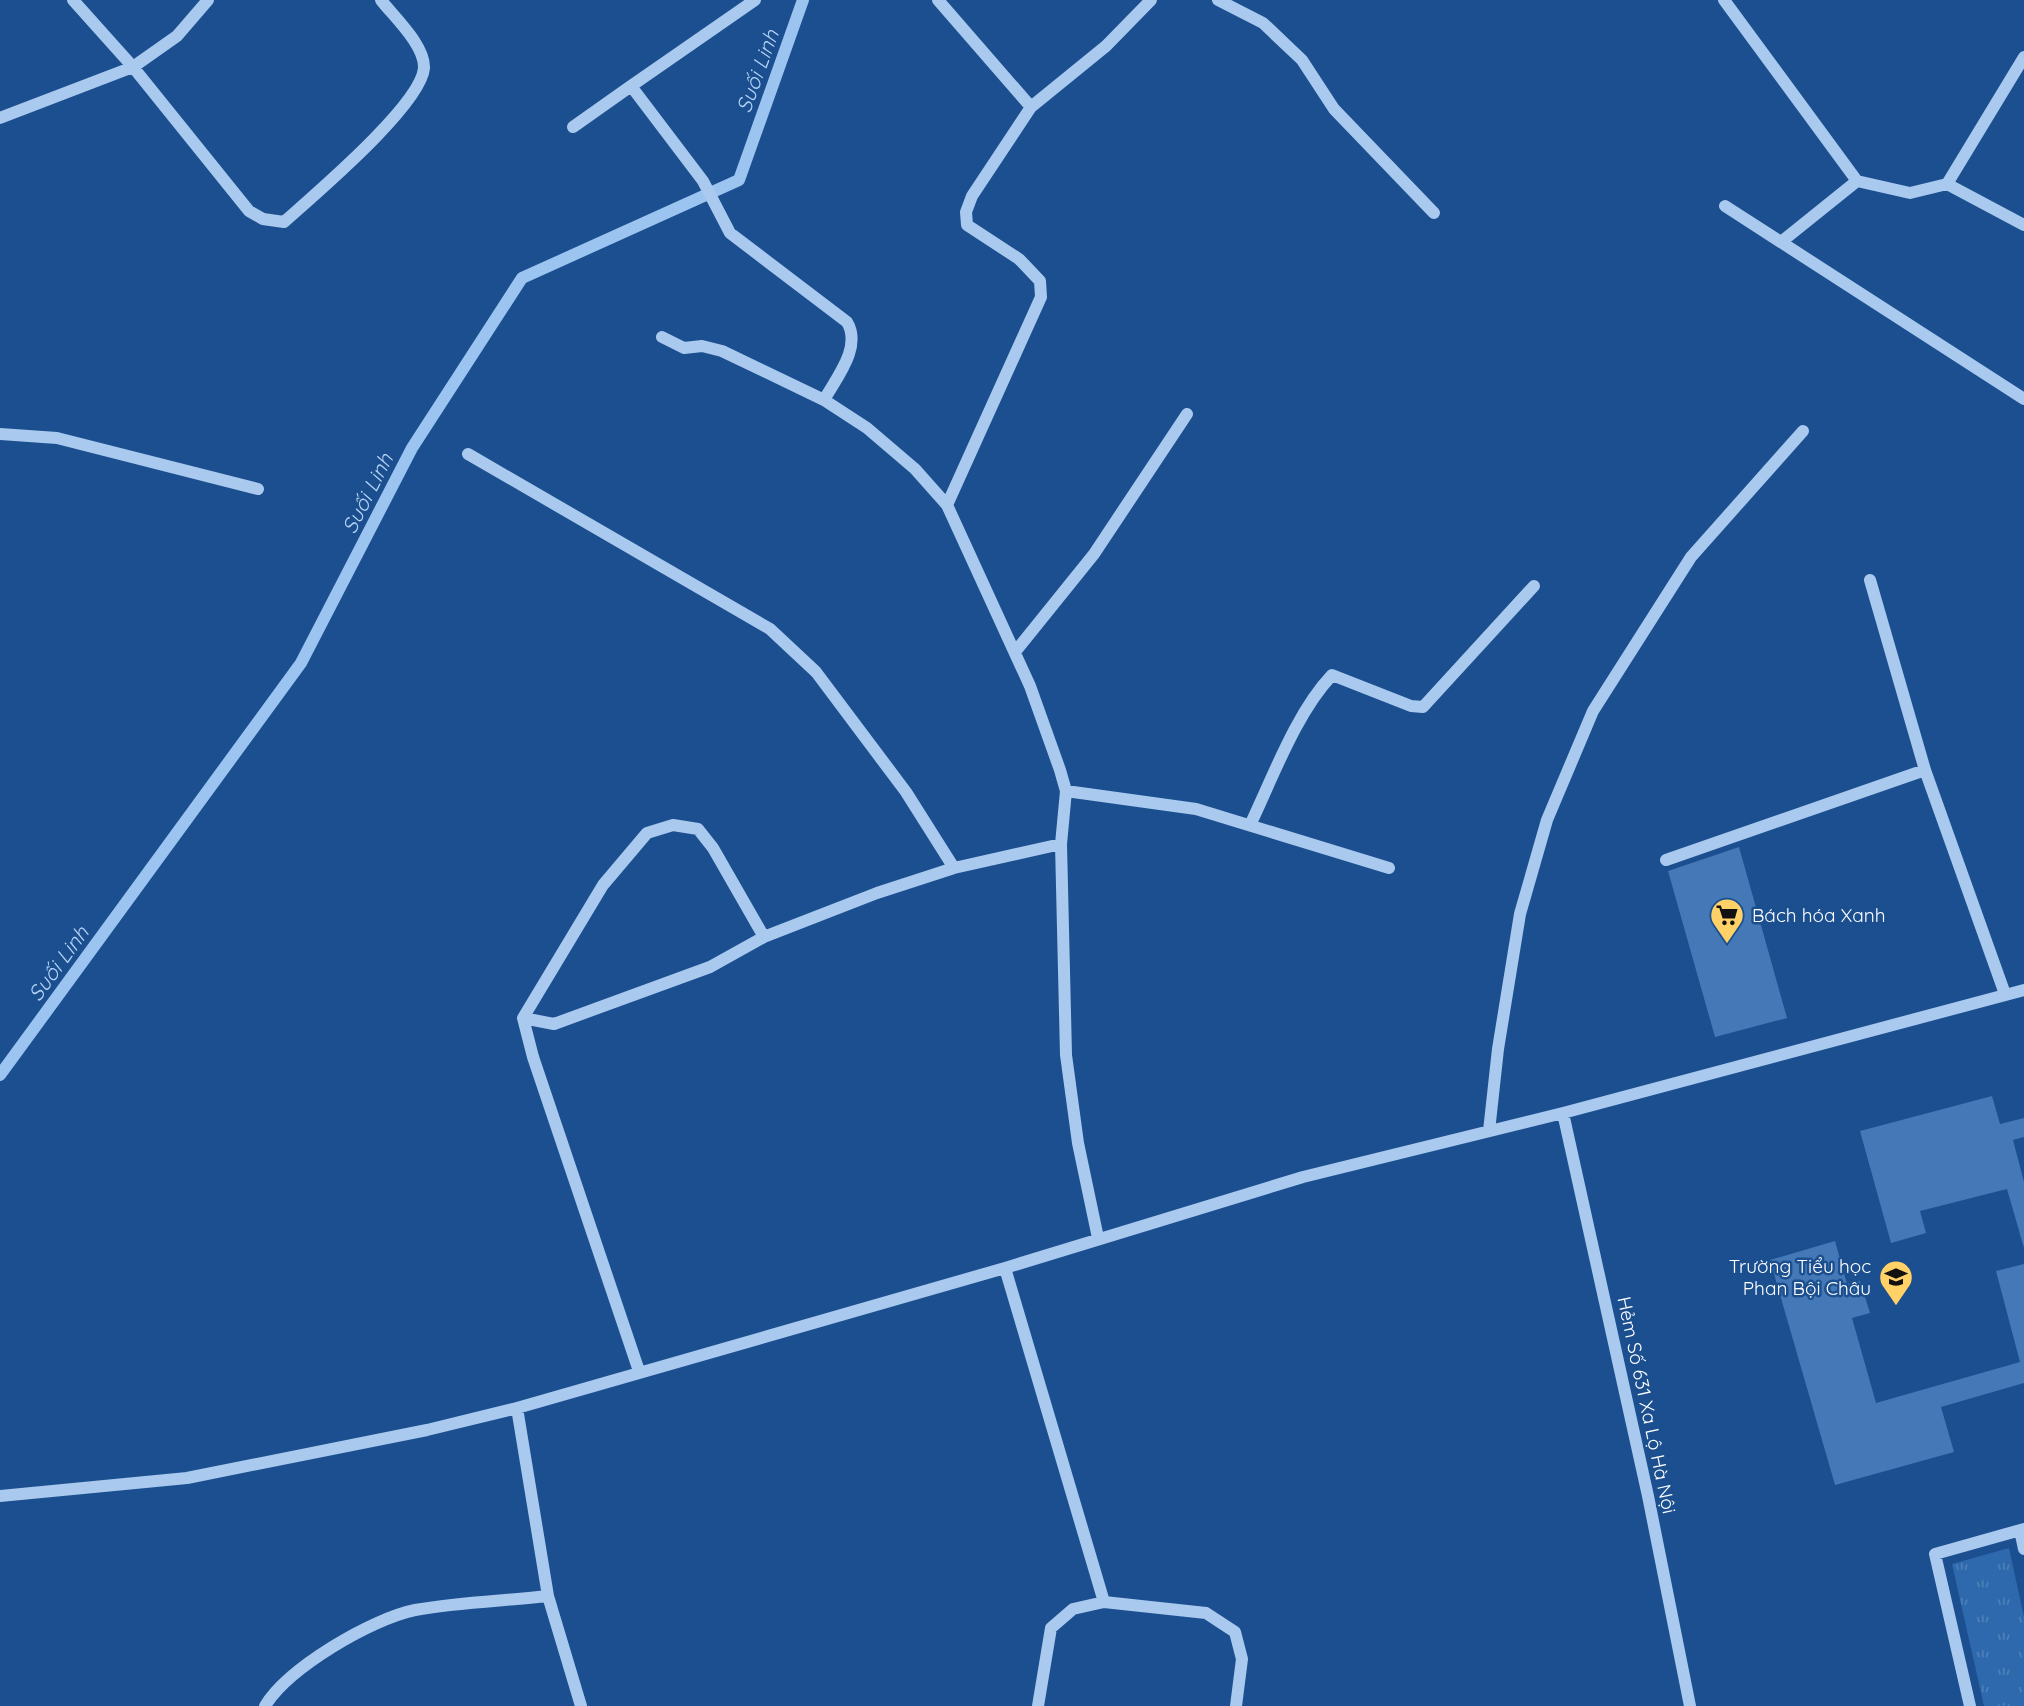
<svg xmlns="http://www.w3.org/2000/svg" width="2024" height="1706" font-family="Quicksand,sans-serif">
  <defs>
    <pattern id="grass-tufts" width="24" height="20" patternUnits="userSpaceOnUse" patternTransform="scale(1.75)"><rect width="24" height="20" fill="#2e69ad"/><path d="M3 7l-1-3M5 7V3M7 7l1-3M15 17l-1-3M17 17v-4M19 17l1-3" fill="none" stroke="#4d80b9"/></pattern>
  </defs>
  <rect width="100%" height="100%" fill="#1b4f8f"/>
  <path fill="url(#grass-tufts)" d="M2009 1548 2024 1617V1706H1984L1952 1564Z"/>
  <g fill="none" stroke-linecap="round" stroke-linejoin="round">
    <path stroke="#9cc4f0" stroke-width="12" d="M0 1075 301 663 412 448 522 278 739 180 803 0"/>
  </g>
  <path fill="#4478b7" d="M1739 847 1787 1018 1715 1037 1668 871Z
    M1992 1096 2000 1124 2024 1118V1137L2013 1140 2024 1182V1248L2007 1189 1920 1211 1926 1233 1891 1243 1860 1131Z
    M1835 1241 1847 1284 1860 1281 1870 1313 1852 1318 1876 1403 2020 1362 1996 1271 2024 1264V1383L1941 1407 1954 1452 1835 1485 1770 1260Z"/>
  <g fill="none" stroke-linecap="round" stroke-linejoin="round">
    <path stroke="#a9c9ee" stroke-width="12" d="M73 0 133 67 249 211 263 219 284 222C314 195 421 105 424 68 425 45 394 17 381 0
      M755 0 631 86 703 181 730 233 847 322C862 347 837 377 824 400L867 428 915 469 947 505 1030 686 1060 770 1066 791 1061 844 1066 1055 1078 1143 1098 1238
      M938 0 1031 107 1106 46 1151 0
      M1218 0 1263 23 1302 60 1334 109 1434 213
      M1724 0 1857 181 1910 193 1947 184 2024 225
      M0 118 133 67 177 36 208 0
      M573 127 631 86
      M1947 184 2024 57
      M1725 206 2024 399
      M1781 242 1857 181
      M662 337 684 348 702 346 722 351 824 400
      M0 434 57 438 258 489
      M468 454 770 629 816 672 906 792 954 868
      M947 505 1041 297 1040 281 1019 259 967 225 966 212 972 196 1031 107
      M1870 580 1925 770
      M1015 652 1094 554 1187 414
      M1066 791 1196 809 1389 868
      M1251 823C1273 777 1296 713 1332 675L1411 706 1423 707 1534 586
      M1666 860 1925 770 2005 994
      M523 1018 554 1024 710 967 764 937 877 893 954 868 1061 844
      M1563 1113 1648 1496 1690 1706
      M1489 1131 1498 1049 1520 914 1547 820 1593 711 1691 557 1803 431
      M1005 1268 1104 1602 1206 1613 1235 1632 1242 1659 1236 1706
      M639 1371 533 1057 523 1018 603 885 647 833 673 825 698 829 713 848 764 937
      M517 1408 548 1596 581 1706
      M0 1496 187 1478 427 1430 517 1408 1005 1268 1303 1177 1563 1113 2024 990
      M2020 1530 2024 1549
      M265 1706C288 1668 371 1619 415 1610 458 1602 504 1601 548 1596
      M1038 1706 1051 1628 1073 1609 1104 1602
      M1970 1706 1935 1554 2024 1529"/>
  </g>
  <defs>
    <g id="supermarket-pin" transform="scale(1.75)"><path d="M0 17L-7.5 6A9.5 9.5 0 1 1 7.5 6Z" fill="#ffd166" stroke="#1b4f8f"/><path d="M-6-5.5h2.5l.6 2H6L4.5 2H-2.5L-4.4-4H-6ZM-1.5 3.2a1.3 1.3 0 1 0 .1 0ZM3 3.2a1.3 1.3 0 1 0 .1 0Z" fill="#111"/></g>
    <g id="school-pin" transform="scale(1.75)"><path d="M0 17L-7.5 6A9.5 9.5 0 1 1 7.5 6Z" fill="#ffd166" stroke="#1b4f8f"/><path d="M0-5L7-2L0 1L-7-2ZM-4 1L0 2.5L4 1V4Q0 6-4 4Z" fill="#111"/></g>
  </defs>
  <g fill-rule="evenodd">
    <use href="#supermarket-pin" x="1727" y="915"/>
    <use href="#school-pin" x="1896" y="1277"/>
  </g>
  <g text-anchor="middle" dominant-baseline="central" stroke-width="5" stroke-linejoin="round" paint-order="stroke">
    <g font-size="19" fill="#fff" stroke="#1b4f8f" text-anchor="start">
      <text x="1752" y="915">Bách hóa Xanh</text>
      <text x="1871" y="1266" text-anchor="end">Trường Tiểu học<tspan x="1871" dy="22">Phan Bội Châu</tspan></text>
    </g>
    <g font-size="19" fill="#fff" stroke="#1b4f8f">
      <text transform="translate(1647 1405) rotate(78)">Hẻm Số 631 Xa Lộ Hà Nội</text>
    </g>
    <g font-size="21" font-style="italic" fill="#b5d3f5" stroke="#1b4f8f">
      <text transform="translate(757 71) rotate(-70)">Suối Linh</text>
      <text transform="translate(367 493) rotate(-63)">Suối Linh</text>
      <text transform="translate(58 963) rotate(-54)">Suối Linh</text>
    </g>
  </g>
</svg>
